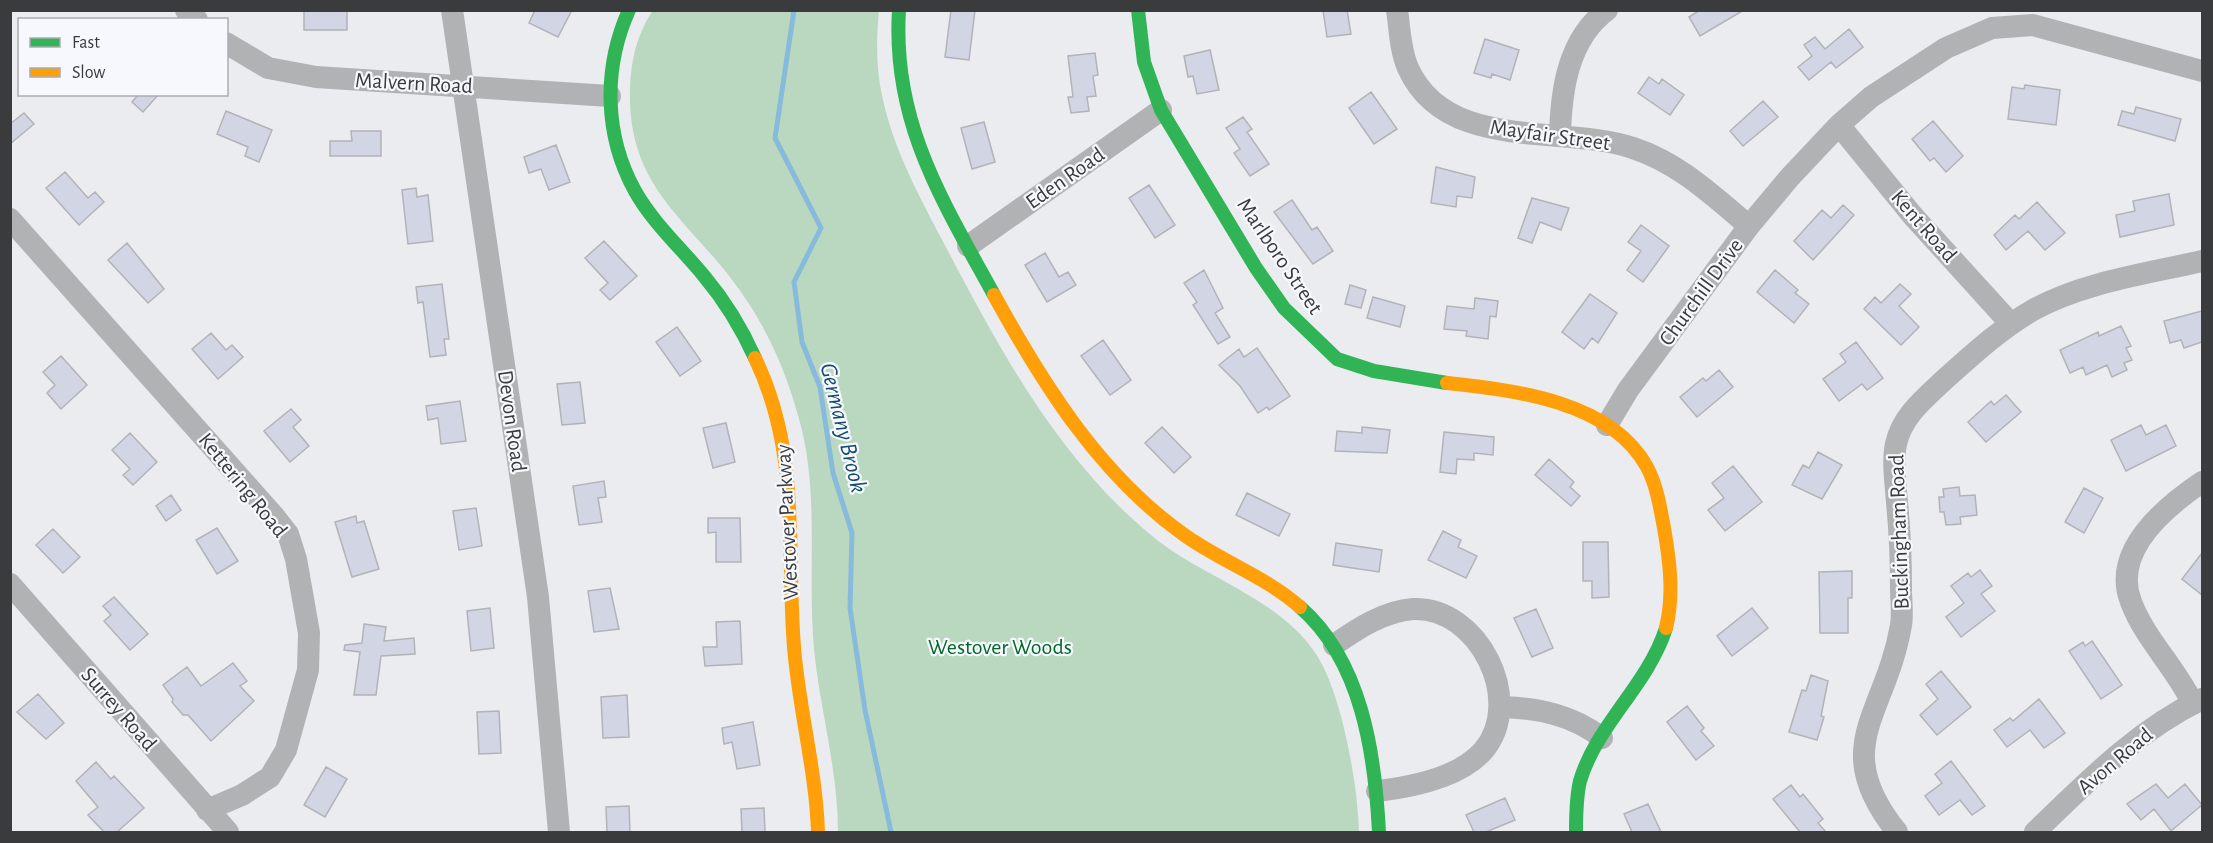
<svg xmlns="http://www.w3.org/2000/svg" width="2213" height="843" font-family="'Alegreya Sans',sans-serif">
  <rect width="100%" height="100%" fill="#eaecef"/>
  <path fill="#bad8c0" d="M653 10 879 11C876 40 876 71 883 100 895 154 923 203 948 251 1002 354 1060 460 1151 535 1202 578 1277 596 1316 654 1342 693 1358 786 1359 832H838C838 770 820 710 814 649 807 573 820 492 799 419 787 374 768 330 741 292 689 218 627 190 630 88 631 60 637 34 653 10Z"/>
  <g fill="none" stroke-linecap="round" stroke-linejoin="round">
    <path stroke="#87badb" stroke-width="5" d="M794 10 775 138 821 228 794 282 802 342 820 387 833 473 852 533 850 608 865 710 891 832"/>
  </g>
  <path fill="#d2d6e4" stroke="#b2b3b6" stroke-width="1.5" d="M304 10H347V30H304Z
    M535 10H572L558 37 529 23Z
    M951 10H975L969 60 945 57Z
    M1323 10H1347L1351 34 1327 37Z
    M1700 10H1744L1700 36 1689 17Z
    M1849 29 1863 47 1836 68 1831 62 1809 80 1798 67 1812 56 1804 45 1815 37 1825 49Z
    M1485 39 1519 50 1510 80 1492 74 1491 78 1474 73Z
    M1210 50 1219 90 1197 94 1193 76 1188 77 1184 56Z
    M1095 53 1098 75 1093 76 1096 96 1087 97 1089 111 1071 113 1068 97H1073L1068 56Z
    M1649 77 1659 84 1662 79 1684 95 1670 115 1638 93Z
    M2025 85 2060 90 2056 125 2008 119 2012 87 2024 89Z
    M1371 92 1397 129 1374 144 1349 108Z
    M139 94H159L143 112 132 102Z
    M1763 101 1778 117 1743 146 1730 131Z
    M2136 107 2181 119 2175 141 2118 125 2122 111 2134 114Z
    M226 111 272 130 259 162 245 156 248 147 217 134Z
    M24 113 34 124 10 144V124Z
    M1243 117 1252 129 1247 132 1269 164 1250 176 1234 153 1240 149 1226 128Z
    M1933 121 1963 156 1946 172 1934 158 1930 161 1912 139Z
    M984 122 995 162 972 169 961 128Z
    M351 131H381V156H330V141H352Z
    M556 145 570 182 549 190 541 169 529 173 524 157Z
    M1436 167 1475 177 1472 198 1457 196 1456 207 1431 203Z
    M65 172 88 198 95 192 104 202 79 225 46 188Z
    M1149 185 1175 225 1155 238 1129 198Z
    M416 188 417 197 428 195 433 241 408 244 402 190Z
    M2169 194 2174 225 2120 237 2116 215 2135 211 2133 201Z
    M1532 198 1569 208 1561 230 1540 222 1532 243 1518 238Z
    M1292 200 1312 230 1317 227 1333 251 1313 264 1274 212Z
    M2037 202 2065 233 2045 250 2028 231 2006 250 1994 235 2015 215 2019 219Z
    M1843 205 1854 215 1813 260 1794 241 1822 210 1831 218Z
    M1641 225 1669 246 1643 282 1627 270 1641 251 1628 242Z
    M604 241 637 276 610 300 600 290 608 283 585 258Z
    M127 243 164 289 148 303 108 260Z
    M1045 253 1059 277 1068 272 1076 285 1047 302 1025 265Z
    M1204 270 1223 308 1215 313 1230 337 1218 344 1193 305 1197 302 1184 283Z
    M1775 270 1798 290 1795 293 1809 304 1794 323 1757 292Z
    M442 284 449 339H444L446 355 430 357 423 302 418 303 416 287Z
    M1900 284 1911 294 1899 306 1919 327 1901 345 1864 309 1875 297 1881 303Z
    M1350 285 1366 290 1361 308 1345 304Z
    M1590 294 1617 313 1598 343 1592 338 1584 349 1562 332Z
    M1373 297 1405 306 1400 327 1367 318Z
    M1475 298 1498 301 1496 317 1490 316 1488 339 1466 336 1467 331 1444 329 1447 306 1474 309Z
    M2202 311V342L2184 348 2181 340 2170 343 2164 321Z
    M2121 326 2131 346 2126 348 2132 360 2124 363 2127 370 2112 377 2107 365 2086 375 2083 367 2070 373 2060 350 2098 332 2099 336Z
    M677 327 701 361 680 376 656 342Z
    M211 333 226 350 232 345 243 357 218 379 192 349Z
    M1103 340 1131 380 1110 395 1081 356Z
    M1856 342 1883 378 1867 390 1862 384 1839 401 1823 379 1846 362 1840 354Z
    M1257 348 1290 396 1269 410 1267 407 1258 413 1240 386 1219 365 1239 349 1244 357Z
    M61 356 87 385 61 409 47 393 55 385 43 372Z
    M1719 370 1733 387 1697 417 1680 397 1703 378 1706 381Z
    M580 382 585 423 562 425 557 384Z
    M2006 395 2021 412 1986 442 1968 422 1991 401 1994 405Z
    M460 401 466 441 441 444 438 418 428 420 426 406Z
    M291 409 301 420 293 427 309 446 290 462 264 431Z
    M726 423 735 462 713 468 703 428Z
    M2141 425 2146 435 2166 425 2176 446 2126 471 2111 440Z
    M1162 427 1191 457 1174 473 1145 443Z
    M1362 427 1390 430 1387 453 1335 451 1337 431 1362 433Z
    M1444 432 1494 437 1493 455 1474 453V460L1457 459 1456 474 1440 472Z
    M130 433 157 462 133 485 123 475 130 469 112 450Z
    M1818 452 1842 465 1822 499 1792 485 1803 465 1809 468Z
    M1549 459 1574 482 1570 487 1580 496 1571 506 1535 475Z
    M1733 466 1762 502 1725 531 1708 510 1724 498 1712 483Z
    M604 481 606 497 598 498 602 522 579 525 573 486Z
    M1959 487 1960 496 1975 495 1977 515 1960 517 1961 524 1946 525 1944 512H1940L1939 497H1944L1943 489Z
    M2084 488 2103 498 2084 533 2065 522Z
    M1247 493 1290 514 1279 536 1236 515Z
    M171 495 181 510 166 521 156 506Z
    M476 508 482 546 459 550 453 511Z
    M356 516 357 523 364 521 379 569 352 577 335 522Z
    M708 518H740L741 562H716V532L708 533Z
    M217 528 238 561 217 574 196 540Z
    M53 529 80 557 63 573 36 545Z
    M1443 531 1461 540 1458 547 1477 556 1466 578 1428 560Z
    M1583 542H1608L1609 597 1592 598V581H1583Z
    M1336 543 1382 550 1379 572 1333 565Z
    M2202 553V595L2182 579Z
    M1980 570 1992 586 1981 594 1995 611 1961 637 1946 617 1964 603 1951 586 1968 573 1971 577Z
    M1852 571V598H1848V633H1820L1819 572Z
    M610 588 619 629 594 632 588 591Z
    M114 597 148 634 130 650 104 621 111 615 103 606Z
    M490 608 494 648 471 651 467 611Z
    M1752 608 1768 628 1732 656 1717 636Z
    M1536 609 1553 648 1532 657 1514 618Z
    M740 621 742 664 705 666 703 647H717L716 622Z
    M364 624 386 627 384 641 414 638 415 654 381 656 376 695H354L360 652 344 650 345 645 362 643Z
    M2092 641 2122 685 2101 699 2069 651 2083 642 2085 646Z
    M233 663 247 681 240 686 254 701 211 741 188 715H183L172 702 173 699 163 685 187 667 201 686Z
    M1941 671 1971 707 1937 735 1920 715 1938 699 1926 684Z
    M1811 675 1828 681 1821 716 1824 717 1817 740 1789 732 1802 690 1806 691Z
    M38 694 64 723 46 739 17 712Z
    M627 695 629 737 603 738 601 697Z
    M2039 699 2065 733 2044 748 2030 730 2007 747 1994 730 2010 718 2013 721Z
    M1687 706 1704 728 1701 731 1714 746 1696 760 1667 722Z
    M499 711 501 753 479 754 477 712Z
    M753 722 760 765 737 769 732 742 724 744 722 728Z
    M1951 761 1985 806 1972 815 1960 800 1939 815 1925 796 1942 783 1935 774Z
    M96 762 111 779 114 776 144 808 117 832H104L88 815 98 807 76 781Z
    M326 767 347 779 325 817 304 805Z
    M2156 784 2168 798 2185 784 2202 805 2171 831 2154 809 2141 820 2127 804Z
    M1791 785 1800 797 1803 794 1823 819 1818 823 1826 832H1800L1773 799Z
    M1505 798 1515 820 1486 832H1474L1466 815Z
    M1648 804 1661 832H1632L1624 814Z
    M629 806 630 832H607L606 807Z
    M764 808 765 832H742L741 809Z"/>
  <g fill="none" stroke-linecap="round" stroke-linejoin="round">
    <path stroke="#b1b2b4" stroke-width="22" d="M186 10 197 20
      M452 10 538 597 559 832
      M1397 10C1400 30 1400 50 1408 68 1446 153 1562 124 1633 148 1679 163 1712 195 1749 226
      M226 43 268 68 316 77 610 96
      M1839 125 1913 216 2011 324
      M1560 136C1561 90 1568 39 1607 10
      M10 219 274 516 288 534 296 559 309 633 308 670 286 750 270 777 242 795 207 810
      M968 246 1161 110
      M1607 425 1628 390 1749 226 1790 177 1839 125 1871 97 1946 48 1992 28 2033 25 2202 71
      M10 584 228 832
      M1334 645C1357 629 1384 611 1413 609 1478 606 1526 701 1483 751 1459 778 1412 787 1377 791
      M2193 704C2176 668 2145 639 2131 602 2111 551 2165 507 2202 482
      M1501 707C1538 708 1573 715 1602 738
      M1897 832C1828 746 1886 715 1901 625 1903 614 1901 601 1901 589 1901 560 1900 532 1897 503 1896 485 1892 462 1896 444 1902 416 1924 399 1944 380 1972 355 2000 329 2033 310 2084 282 2146 274 2202 261
      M2035 832C2087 782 2136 731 2202 699"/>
    <path stroke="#30b455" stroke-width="14" d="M629 10C603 68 604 135 635 191 653 223 681 248 704 276 725 301 742 329 755 358
      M899 10C892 122 942 200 994 295
      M1138 10 1144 62 1161 110 1256 268 1284 308 1337 359 1374 371 1447 383
      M1300 607C1362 661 1375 754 1379 832
      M1576 832C1576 815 1576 798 1580 781 1597 724 1648 685 1666 628"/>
    <path stroke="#ff9f0a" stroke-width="14" d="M994 295C1043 384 1099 474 1183 534 1220 561 1265 576 1300 607
      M755 358C801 454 786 546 794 647 799 710 816 770 818 832
      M1447 383C1514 390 1611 401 1647 467 1657 486 1660 507 1664 528 1670 562 1674 595 1666 628"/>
  </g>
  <g text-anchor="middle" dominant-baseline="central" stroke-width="4.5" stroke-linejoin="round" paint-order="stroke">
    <g font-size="22" fill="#3a3b3d" stroke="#f6f8fe">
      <text transform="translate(414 83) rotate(3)">Malvern Road</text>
      <text transform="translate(1550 135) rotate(8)">Mayfair Street</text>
      <text transform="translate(1065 178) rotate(-35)">Eden Road</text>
      <text transform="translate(1924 226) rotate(49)">Kent Road</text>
      <text transform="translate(1280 256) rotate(56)">Marlboro Street</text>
      <text transform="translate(1701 292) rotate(-54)">Churchill Drive</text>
      <text transform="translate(512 421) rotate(82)">Devon Road</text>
      <text transform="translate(243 485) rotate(51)">Kettering Road</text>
      <text transform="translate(787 522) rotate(-93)">Westover Parkway</text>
      <text transform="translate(1899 532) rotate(-92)">Buckingham Road</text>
      <text transform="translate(119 709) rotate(49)">Surrey Road</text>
      <text transform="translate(2115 761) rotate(-40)">Avon Road</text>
    </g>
    <g font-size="22" fill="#006929" stroke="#f6f8fe">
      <text x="1000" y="647">Westover Woods</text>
    </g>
    <g font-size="24" font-style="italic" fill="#144c6c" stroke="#f6f8fe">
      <text transform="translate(843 428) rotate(76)">Germany Brook</text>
    </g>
  </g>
  <rect width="2213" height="843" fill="none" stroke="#3a3b3d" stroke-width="24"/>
  <rect x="18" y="18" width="210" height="78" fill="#f6f8fe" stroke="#abacb1" stroke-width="1.5"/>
  <rect x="30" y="38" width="30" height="9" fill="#30b455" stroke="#abacb1" stroke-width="1.5"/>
  <text x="72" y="48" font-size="18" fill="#3a3b3d">Fast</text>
  <rect x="30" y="68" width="30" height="9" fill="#ff9f0a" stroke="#abacb1" stroke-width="1.5"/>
  <text x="72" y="78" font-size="18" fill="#3a3b3d">Slow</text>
</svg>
